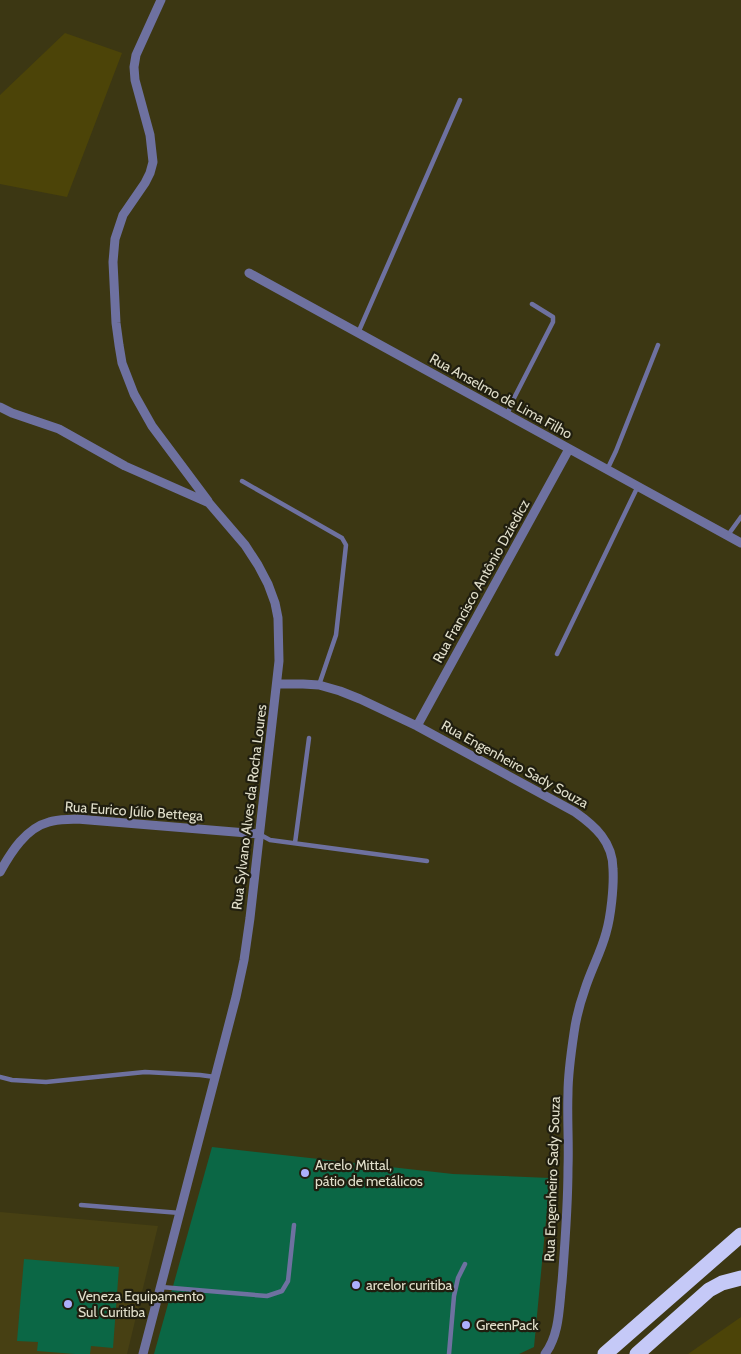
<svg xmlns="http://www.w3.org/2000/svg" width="741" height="1354" font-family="Cabin,sans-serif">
  <rect width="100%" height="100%" fill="#3c3713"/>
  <path fill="#474013" d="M0 1212 158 1226 127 1354H0Z"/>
  <path fill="#4c4408" d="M65 33 122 53 67 197 0 184V95Z
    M741 1317V1354H688Z"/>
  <path fill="#0b6745" d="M212 1147 453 1174 550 1178 534 1347 519 1354H154Z
    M24 1259 119 1267 113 1348 91 1346 90 1354H75L37 1351 38 1342 17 1341Z"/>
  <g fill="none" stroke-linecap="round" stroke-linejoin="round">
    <path stroke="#6e71a0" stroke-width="4.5" d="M358 333 460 100
      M507 415 513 400 553 322V317L532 304
      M607 470 616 451 658 345
      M242 481 342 538 346 545 336 635 319 685
      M728 535 741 517
      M557 654 638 486
      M259 834 270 840 427 861
      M295 843 309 738
      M0 1077 12 1080 46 1082 145 1072 200 1075 215 1077
      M81 1205 180 1213
      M161 1287 267 1296 282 1291 288 1281 294 1225
      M449 1354 454 1296 458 1278 465 1264"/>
    <path stroke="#6e71a0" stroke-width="9" d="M161 0 136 55 134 67 135 80 150 135 153 162 150 173 145 183 123 215 115 239 113 262 116 323 119 345 122 363 134 394 152 426 208 501
      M249 273 741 543
      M0 407 12 413 59 429 125 466 209 503 245 545 258 565 268 584 275 603 278 618 279 661 250 918 244 960 236 997 143 1354
      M277 684H303L319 685 340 691 360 699 417 726 575 812C595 826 613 842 613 869 614 886 611 916 606 933 601 952 591 970 585 989 580 1003 576 1018 574 1033 571 1053 568 1073 568 1093 567 1118 569 1143 568 1168 568 1206 565 1244 562 1282 559 1306 560 1334 545 1354
      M417 726 569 449
      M0 872C11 852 26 828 49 822 58 819 67 820 77 819L259 834"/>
    <path stroke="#c5c9f7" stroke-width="15" d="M605 1354 741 1235
      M637 1354 709 1290 722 1283 741 1278"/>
  </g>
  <g fill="#abaffb" stroke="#201e0f" stroke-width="2">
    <circle cx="305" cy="1173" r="5"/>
    <circle cx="356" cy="1285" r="5"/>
    <circle cx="68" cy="1304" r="5"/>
    <circle cx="466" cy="1325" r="5"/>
  </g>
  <g text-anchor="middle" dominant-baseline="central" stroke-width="4.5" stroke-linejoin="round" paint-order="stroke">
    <g font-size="14" fill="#e1dfcb" stroke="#201e0f">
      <text transform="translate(501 396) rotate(29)">Rua Anselmo de Lima Filho</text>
      <text transform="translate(481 581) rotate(-61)">Rua Francisco Antônio Dziedicz</text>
      <text transform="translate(515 764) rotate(29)">Rua Engenheiro Sady Souza</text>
      <text transform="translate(249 807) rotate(-83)">Rua Sylvano Alves da Rocha Loures</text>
      <text transform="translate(134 811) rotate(4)">Rua Eurico Júlio Bettega</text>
      <text transform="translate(552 1179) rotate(-88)">Rua Engenheiro Sady Souza</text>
    </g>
    <g font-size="14" fill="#e1dfcb" stroke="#201e0f" text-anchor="start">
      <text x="315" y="1165">Arcelo Mittal,<tspan x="315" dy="16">pátio de metálicos</tspan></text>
      <text x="366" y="1285">arcelor curitiba</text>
      <text x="78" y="1296">Veneza Equipamento<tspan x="78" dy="16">Sul Curitiba</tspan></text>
      <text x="476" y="1325">GreenPack</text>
    </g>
  </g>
</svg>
